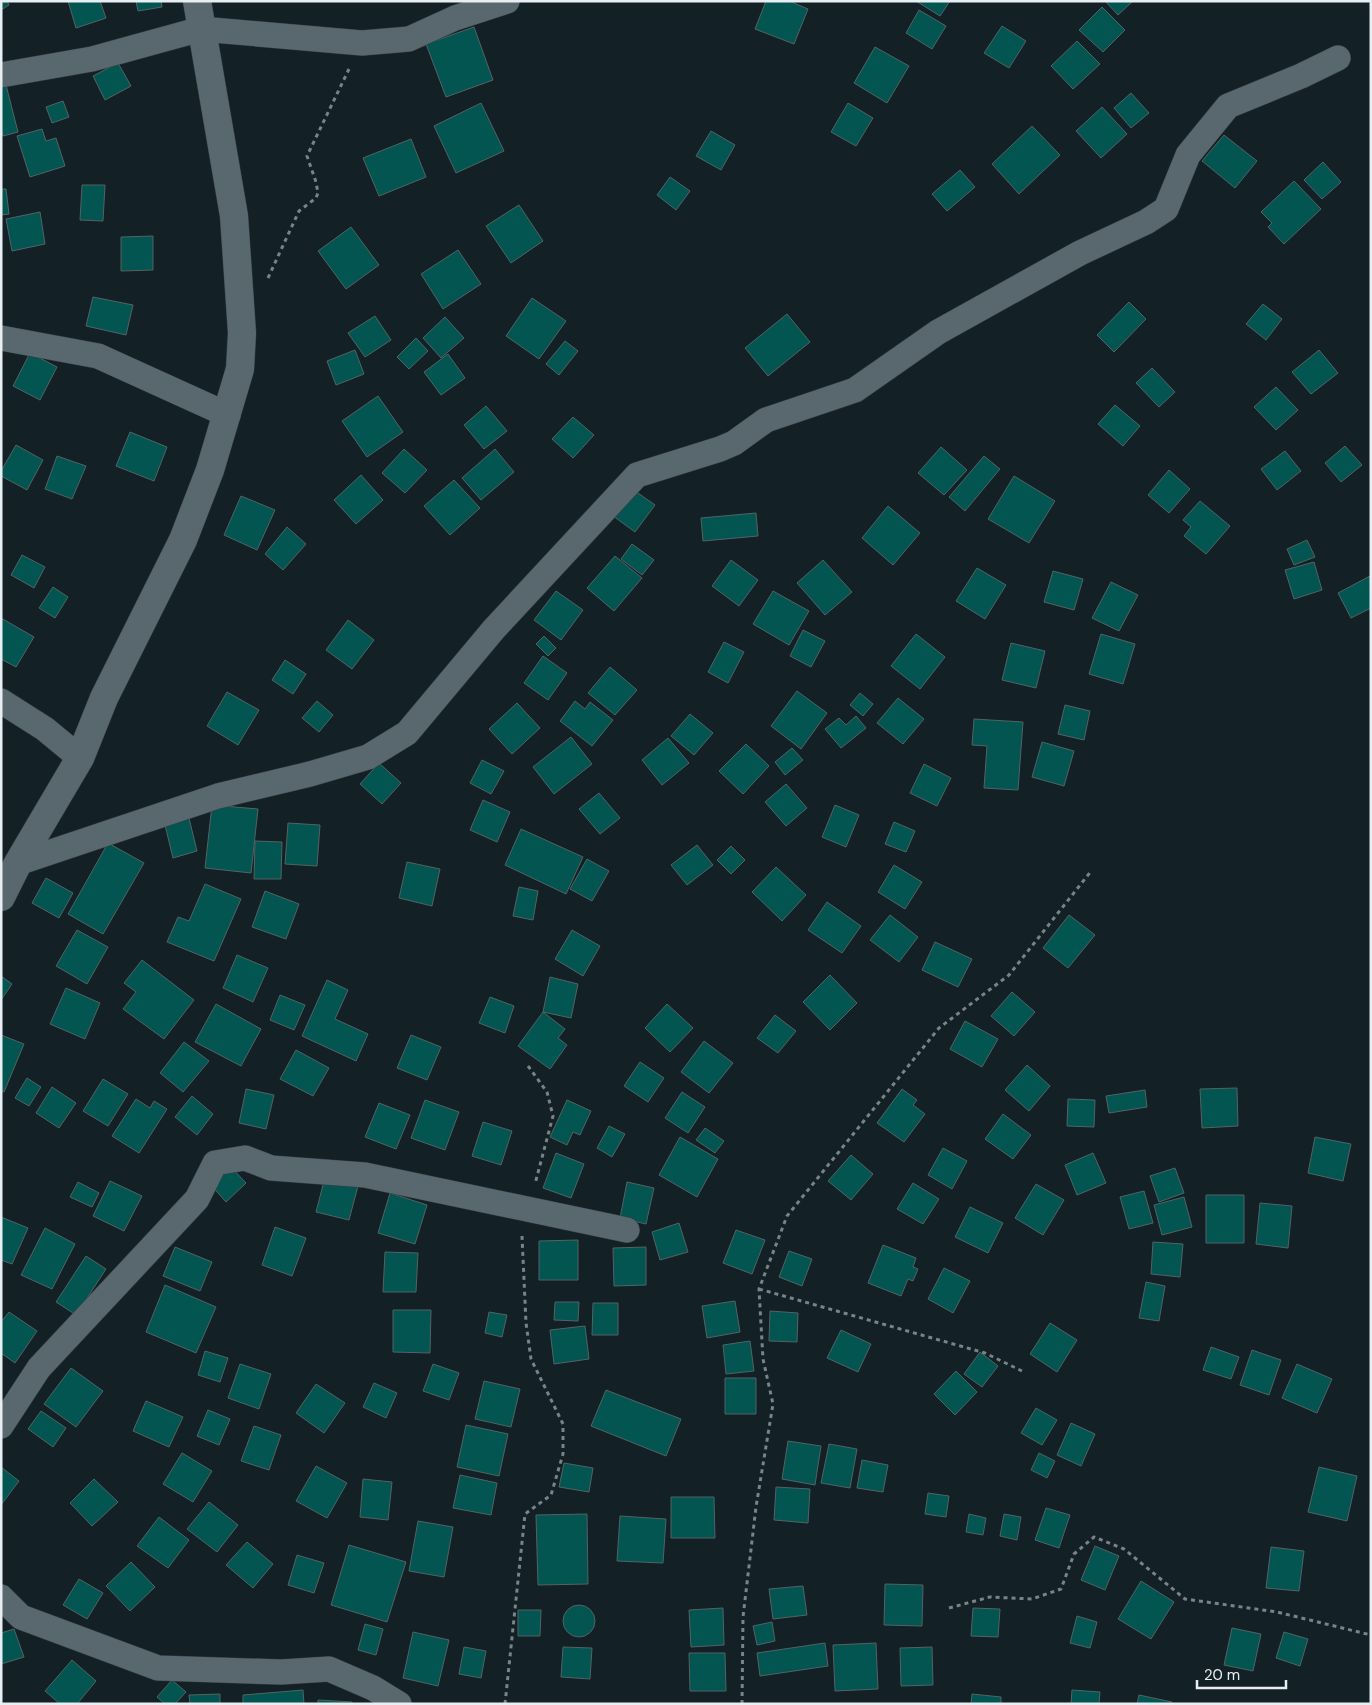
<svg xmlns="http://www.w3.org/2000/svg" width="1372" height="1705" font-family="'DM Sans',sans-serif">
  <rect width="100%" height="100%" fill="#132025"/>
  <path fill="#035552" stroke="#536362" d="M1 1H7L9 5 1 10Z
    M68 1H100L106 18 76 28Z
    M136 1H161L162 7 138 11Z
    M766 1H789L808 9 794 44 755 29Z
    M916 1H950L940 16Z
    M1105 1H1133L1118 15Z
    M1102 7 1125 30 1103 52 1079 30Z
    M919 10 946 26 932 49 906 33Z
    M1002 26 1026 41 1009 68 984 53Z
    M474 27 493 80 446 97 426 44Z
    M1077 41 1100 64 1073 89 1051 66Z
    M875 47 909 66 887 103 854 83Z
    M118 63 131 86 105 100 93 76Z
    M5 81 18 132 3 136 1 128V82Z
    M1131 93 1149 113 1131 128 1114 108Z
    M63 101 69 117 52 123 46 107Z
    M481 103 504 151 456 173 434 126Z
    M848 103 873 118 856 146 831 132Z
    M1102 107 1127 134 1101 158 1076 131Z
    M1032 126 1060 155 1019 194 992 164Z
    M42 129 46 141 56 138 65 166 30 177 17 136Z
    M711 131 735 145 721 170 696 156Z
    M1224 135 1257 161 1235 188 1202 161Z
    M411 139 426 177 379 196 363 158Z
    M1323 162 1341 182 1322 199 1304 180Z
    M960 170 975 187 947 211 932 194Z
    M670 177 690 191 676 210 657 195Z
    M1294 181 1321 209 1284 244 1268 227 1272 223 1261 212Z
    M82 185H105L103 221 80 220Z
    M1 189H6L9 214 1 215Z
    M519 205 543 241 511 263 486 226Z
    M40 212 45 244 12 251 6 219Z
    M351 227 379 265 346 289 318 251Z
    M153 236V270L121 271V237Z
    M458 250 481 284 443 309 421 274Z
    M93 297 133 305 126 335 86 326Z
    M532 298 566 321 539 359 506 336Z
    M1129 302 1146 319 1114 352 1097 335Z
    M1263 304 1282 319 1266 340 1246 324Z
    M787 314 810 342 768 376 745 348Z
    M375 316 391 340 365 357 348 333Z
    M445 317 464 338 441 358 423 338Z
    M416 338 428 351 409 369 397 357Z
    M565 341 578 351 559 375 546 364Z
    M355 350 364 374 336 385 327 361Z
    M1319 350 1338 373 1311 394 1292 372Z
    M30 353 57 367 40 400 13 386Z
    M448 354 465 378 441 395 424 372Z
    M1152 368 1175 392 1159 407 1136 383Z
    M1276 387 1298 410 1276 430 1254 407Z
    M378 396 403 432 367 457 342 421Z
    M1115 405 1140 426 1123 446 1098 424Z
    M486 406 507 431 484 449 464 425Z
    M573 417 594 435 573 458 552 439Z
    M130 432 167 447 154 481 116 466Z
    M16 445 43 460 27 490 1 476V471Z
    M1345 446 1362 465 1341 482 1325 463Z
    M941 447 967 470 944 495 918 473Z
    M404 449 427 470 405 493 382 473Z
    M495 449 514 472 481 500 462 478Z
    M1285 451 1301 471 1277 490 1261 469Z
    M57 456 86 466 72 499 45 489Z
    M984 456 1000 469 965 511 949 497Z
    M1169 470 1190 489 1169 513 1148 495Z
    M361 475 383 500 356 524 334 500Z
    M1014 476 1055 501 1029 543 988 519Z
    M454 480 480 508 450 535 424 506Z
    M628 486 655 505 635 532 609 513Z
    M241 496 275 510 257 550 224 535Z
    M1200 501 1230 526 1206 554 1184 536 1191 527 1183 520Z
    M888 506 920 533 893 565 862 538Z
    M756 513 758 536 703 541 701 518Z
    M287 527 306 544 283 570 265 554Z
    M1307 540 1315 557 1294 565 1287 549Z
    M632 544 654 560 642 575 621 559Z
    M22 555 45 567 34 588 11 575Z
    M615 556 642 578 614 611 587 588Z
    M731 560 758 580 739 606 712 586Z
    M823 560 852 592 825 615 797 583Z
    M1314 562 1322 590 1294 599 1285 570Z
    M977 568 1006 585 985 619 956 601Z
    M1053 571 1083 579 1074 610 1044 602Z
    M1370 576 1371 608 1351 618 1338 593Z
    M1111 582 1138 595 1119 631 1092 618Z
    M53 587 68 597 55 618 39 608Z
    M556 591 583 610 561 640 534 620Z
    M773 591 809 611 789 645 753 624Z
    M1 618 34 637 16 667 1 659Z
    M348 620 374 640 352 669 326 650Z
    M803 630 825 641 811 667 790 656Z
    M916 634 945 657 920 689 891 666Z
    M1101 634 1135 644 1123 684 1089 674Z
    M544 636 556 648 548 656 536 644Z
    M724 642 744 652 728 683 708 672Z
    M1011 643 1045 651 1036 688 1002 680Z
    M543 656 567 673 548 700 524 683Z
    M285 660 306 674 293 694 272 680Z
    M610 667 637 690 615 715 588 693Z
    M797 691 827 713 801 749 771 726Z
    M227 692 259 710 238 745 207 726Z
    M860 693 873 704 863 716 850 705Z
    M898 698 924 719 903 744 877 723Z
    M317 701 333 715 319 732 302 718Z
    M575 701 585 709 590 702 613 720 592 746 560 721Z
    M517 703 540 728 512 754 489 729Z
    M1065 705 1090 711 1084 740 1058 734Z
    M690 714 713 733 694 755 671 736Z
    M856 716 866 728 841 748 825 729 839 718 846 725Z
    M974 719 1023 722 1018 790 984 788 987 746 972 745Z
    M571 737 592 764 554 794 533 767Z
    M668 738 689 763 662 785 642 760Z
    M1042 742 1074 751 1064 786 1032 777Z
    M746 744 769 766 743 794 719 771Z
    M792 748 803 760 785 775 775 762Z
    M482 760 504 771 491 794 470 783Z
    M379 763 401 783 382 804 360 784Z
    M924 764 951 778 937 806 910 793Z
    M786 784 807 808 786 826 765 802Z
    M599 793 620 818 600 834 579 809Z
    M483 800 510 812 497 842 470 830Z
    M212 805 258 809 251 873 205 868Z
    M835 805 859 815 846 847 822 837Z
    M188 814 197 851 173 858 164 821Z
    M894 822 915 831 906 852 885 844Z
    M288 823 320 825 317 866 285 864Z
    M521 829 583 857 566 894 505 865Z
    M255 841 282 842 281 879H254Z
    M108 843 144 863 103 934 68 914Z
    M697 845 713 865 687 885 671 865Z
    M731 846 745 860 731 874 717 860Z
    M587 859 609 871 592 901 570 889Z
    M407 862 440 869 432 906 399 898Z
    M894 865 922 882 905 909 878 892Z
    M776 867 806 895 782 921 752 892Z
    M46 878 73 893 59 918 32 903Z
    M205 884 241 899 214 961 167 942 178 917 189 921Z
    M519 887 538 891 533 920 513 916Z
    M265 891 299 904 286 939 252 927Z
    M827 902 861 926 842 953 808 930Z
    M890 915 918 937 899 962 870 940Z
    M1069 915 1095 935 1068 968 1043 948Z
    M77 930 108 947 87 984 56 966Z
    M572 930 600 946 583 976 555 959Z
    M935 942 972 959 958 987 922 970Z
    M237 955 268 968 253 1002 223 988Z
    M142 960 194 1000 164 1039 123 1009 136 992 124 983Z
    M830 975 857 1003 830 1030 803 1002Z
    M1 976 12 984 1 1000Z
    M550 977 578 984 571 1018 543 1012Z
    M327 980 348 990 335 1019 368 1034 356 1061 302 1036Z
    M66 988 100 1003 85 1039 50 1024Z
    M1012 992 1035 1012 1014 1036 991 1016Z
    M280 995 305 1005 294 1030 270 1020Z
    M490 997 514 1006 505 1033 479 1023Z
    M216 1004 261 1029 241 1066 195 1042Z
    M667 1004 693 1028 670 1052 645 1028Z
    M543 1012 565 1029 558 1038 567 1045 550 1069 518 1046Z
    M775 1015 796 1031 778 1053 757 1038Z
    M965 1021 998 1039 982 1067 950 1049Z
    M1 1035 24 1044 4 1092 1 1091Z
    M411 1035 441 1047 427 1080 397 1068Z
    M704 1041 733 1063 709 1093 681 1072Z
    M184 1042 209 1061 183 1092 160 1073Z
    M296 1050 329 1068 313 1096 280 1079Z
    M640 1062 664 1078 648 1102 624 1086Z
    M1027 1065 1050 1086 1029 1111 1005 1090Z
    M27 1078 41 1087 29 1106 15 1098Z
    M103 1079 128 1094 108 1126 83 1111Z
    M52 1087 76 1103 59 1128 36 1113Z
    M1237 1088 1238 1126 1202 1128 1200 1089Z
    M246 1089 274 1095 266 1129 239 1123Z
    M902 1089 917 1100 913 1105 925 1114 904 1142 877 1123Z
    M1145 1090 1147 1107 1109 1113 1106 1096Z
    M682 1092 705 1107 688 1133 665 1118Z
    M192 1096 213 1114 197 1135 175 1117Z
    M136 1099 150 1108 154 1101 167 1109 139 1153 112 1136Z
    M1068 1099 1095 1100 1094 1127 1067 1126Z
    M425 1100 459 1112 445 1150 411 1138Z
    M567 1100 591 1111 580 1135 573 1132 567 1145 550 1137Z
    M379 1103 410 1115 396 1149 365 1137Z
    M1003 1114 1031 1135 1013 1159 985 1139Z
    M483 1122 512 1131 501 1165 472 1156Z
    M609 1126 625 1134 612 1157 597 1148Z
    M705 1128 724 1141 715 1153 696 1140Z
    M680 1137 718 1159 697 1197 659 1175Z
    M1315 1137 1351 1144 1343 1181 1308 1173Z
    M943 1148 967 1161 952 1189 928 1175Z
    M556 1153 584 1164 571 1198 543 1188Z
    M1093 1153 1106 1183 1077 1195 1065 1165Z
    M851 1155 873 1174 851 1200 828 1181Z
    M230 1166 246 1183 226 1202 210 1184Z
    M1175 1168 1184 1193 1159 1202 1150 1176Z
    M325 1177 358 1186 349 1220 316 1212Z
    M110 1181 142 1196 124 1231 93 1216Z
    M78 1182 99 1193 92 1207 70 1197Z
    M627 1182 654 1188 646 1224 620 1218Z
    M913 1183 939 1199 923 1224 897 1209Z
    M1036 1184 1064 1200 1043 1235 1015 1218Z
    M1144 1191 1153 1223 1129 1229 1120 1197Z
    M390 1193 427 1205 415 1244 378 1233Z
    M1206 1195H1244V1243H1206Z
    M1184 1197 1192 1227 1162 1235 1154 1205Z
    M1260 1203 1292 1206 1288 1248 1256 1244Z
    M970 1207 1003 1223 988 1253 955 1237Z
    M1 1217 28 1228 12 1264 1 1260Z
    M679 1223 688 1252 660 1260 652 1232Z
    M275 1227 306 1238 292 1276 262 1265Z
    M45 1228 75 1244 52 1289 21 1275Z
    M736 1230 765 1240 752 1274 723 1263Z
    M578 1240V1280H539V1241Z
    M1153 1242 1183 1244 1180 1277 1151 1274Z
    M883 1245 916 1258 913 1267 918 1269 913 1281 908 1279 901 1296 868 1283Z
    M175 1247 212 1262 200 1291 163 1276Z
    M646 1247V1285L614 1286 613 1248Z
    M789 1251 812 1259 802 1286 779 1277Z
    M385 1252 418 1253 416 1292H383Z
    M86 1256 106 1269 76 1315 56 1302Z
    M944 1268 970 1281 953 1313 928 1299Z
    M1146 1282 1165 1286 1159 1321 1139 1318Z
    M165 1285 216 1307 196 1353 146 1332Z
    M735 1301 740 1332 707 1338 702 1306Z
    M555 1302H579L578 1321 554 1320Z
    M593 1303H618V1335H592Z
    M393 1310H431L430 1353 393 1352Z
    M770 1311 798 1313 797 1342 769 1341Z
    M9 1312 37 1331 15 1363 1 1353V1322Z
    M489 1312 507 1315 502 1337 485 1333Z
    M1050 1323 1077 1340 1057 1372 1030 1354Z
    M585 1326 589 1359 554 1364 550 1330Z
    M841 1330 871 1344 858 1372 827 1358Z
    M750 1341 754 1371 726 1374 723 1345Z
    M1211 1347 1239 1357 1231 1379 1203 1370Z
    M1252 1350 1281 1360 1269 1395 1240 1385Z
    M205 1351 228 1358 220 1382 198 1375Z
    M980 1352 998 1366 982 1387 964 1374Z
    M240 1364 271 1374 259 1409 228 1398Z
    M433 1364 459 1373 449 1400 423 1391Z
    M1297 1364 1332 1379 1317 1413 1282 1398Z
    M71 1368 103 1391 76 1427 44 1404Z
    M956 1371 977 1392 955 1415 934 1394Z
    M725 1378H756V1414H725Z
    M484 1381 520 1389 511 1427 475 1419Z
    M374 1383 397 1393 386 1418 363 1407Z
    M316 1384 345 1403 324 1433 296 1413Z
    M606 1390 681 1419 666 1456 591 1426Z
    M146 1401 183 1417 169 1447 133 1431Z
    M1036 1408 1057 1420 1042 1445 1021 1433Z
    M208 1410 230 1419 219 1445 197 1436Z
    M41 1411 66 1428 53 1447 28 1429Z
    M1071 1423 1095 1434 1081 1466 1057 1455Z
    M466 1425 508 1434 499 1476 457 1467Z
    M254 1426 281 1435 269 1470 241 1461Z
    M788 1441 821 1446 815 1485 782 1479Z
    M829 1444 857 1449 850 1488 821 1483Z
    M182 1453 212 1471 193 1502 163 1484Z
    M1039 1453 1055 1461 1047 1478 1031 1470Z
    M862 1460 888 1465 883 1492 857 1488Z
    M564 1463 593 1468 589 1492 559 1487Z
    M316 1466 347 1483 327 1518 296 1501Z
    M1 1467 19 1481 1 1505Z
    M1319 1467 1357 1476 1347 1521 1308 1512Z
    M460 1475 497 1483 491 1515 453 1508Z
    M94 1479 118 1502 92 1526 70 1503Z
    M363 1479 392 1482 388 1520 360 1517Z
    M776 1487 810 1489 808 1523 774 1520Z
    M928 1493 949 1496 946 1517 925 1514Z
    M671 1497H714L715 1538H671Z
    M209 1502 238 1525 217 1552 187 1529Z
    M1046 1508 1070 1515 1059 1548 1035 1540Z
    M587 1514 588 1584 538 1585 536 1515Z
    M969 1514 986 1518 983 1535 966 1532Z
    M1004 1514 1021 1517 1017 1540 1000 1536Z
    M620 1516 666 1519 663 1563 617 1561Z
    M159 1517 189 1540 168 1568 137 1546Z
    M418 1521 453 1527 444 1577 409 1571Z
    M247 1542 273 1564 253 1588 226 1565Z
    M349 1545 406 1562 387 1622 331 1605Z
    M1095 1546 1119 1556 1105 1590 1081 1580Z
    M1271 1547 1304 1551 1299 1591 1266 1588Z
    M297 1555 324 1563 314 1593 288 1585Z
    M131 1562 155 1587 130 1611 106 1586Z
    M79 1579 103 1593 87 1619 63 1605Z
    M1141 1581 1174 1602 1151 1639 1118 1619Z
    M885 1584 923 1585 922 1626 884 1625Z
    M803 1586 807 1615 773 1619 769 1589Z
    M563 1621a16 16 0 1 1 32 0a16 16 0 1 1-32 0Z
    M723 1608 724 1645 691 1647 689 1610Z
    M973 1608 1000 1609 998 1637 971 1636Z
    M518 1610H541L540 1636H518Z
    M1077 1616 1097 1622 1090 1648 1070 1643Z
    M772 1622 775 1641 757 1645 753 1626Z
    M365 1624 383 1629 376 1655 358 1650Z
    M1232 1628 1261 1634 1253 1671 1224 1665Z
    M14 1629 24 1657 1 1664V1633Z
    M413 1632 449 1640 438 1686 403 1678Z
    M1284 1632 1308 1639 1300 1666 1276 1658Z
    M825 1643 828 1666 760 1676 757 1653Z
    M876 1643 878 1689 835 1691 833 1645Z
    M464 1647 486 1651 481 1678 459 1674Z
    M563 1647 592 1648 590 1679 561 1677Z
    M932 1647 933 1685 901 1686 900 1648Z
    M689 1653H725L726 1691H690Z
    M72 1660 96 1681 77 1704H60L45 1691Z
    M172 1680 186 1692 175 1704H165L157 1697Z
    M303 1690 304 1704H243V1695Z
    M1072 1690 1100 1692 1099 1704H1071Z
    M220 1694V1704H190L189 1695Z
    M972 1694 1001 1697V1704H971Z
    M1139 1695 1172 1702V1704H1137Z
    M318 1700 352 1702V1704H318Z"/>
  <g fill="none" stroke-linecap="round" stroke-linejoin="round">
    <g stroke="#343c40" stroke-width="26">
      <path id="minor" d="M1 75 92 59 201 29 362 43 409 39 455 18 507 1
        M1 338 98 356 228 415
        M1 701 45 729 80 758
        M18 863 218 796 310 774 368 757 407 733 494 629 637 475 720 449 734 443 766 420 855 390 938 332 1080 253 1146 222 1166 209 1188 155 1228 106 1301 76 1338 58
        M1 1426 39 1368 197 1199 215 1163 245 1158 271 1168 365 1175 627 1230
        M1 1597 21 1617 158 1668 281 1672 329 1669 373 1688 399 1704"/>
    </g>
    <g stroke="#343c40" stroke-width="29">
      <path id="tertiary" d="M1 897 18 863 80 758 104 698 183 540 210 470 240 369 242 333 234 216 197 1"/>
    </g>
    <path stroke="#798388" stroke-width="3" stroke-dasharray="4 4" stroke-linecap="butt" d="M268 278 299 211 316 198 318 193 316 182 307 156 349 69
      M528 1066 547 1092 553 1116 535 1184
      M759 1289 985 1353 1024 1372
      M949 1608 990 1597 1032 1599 1061 1589 1074 1554 1094 1537 1124 1549 1185 1599 1277 1612 1371 1635
      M505 1704 525 1514 551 1495 563 1454V1424L531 1359 526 1323 522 1236
      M742 1704 743 1617 756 1507 773 1404 763 1359 759 1289 787 1216 939 1028 1009 975 1092 870"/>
    <use href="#minor" stroke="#59686e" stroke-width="25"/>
    <use href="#tertiary" stroke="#59686e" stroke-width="28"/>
  </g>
  <rect width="1372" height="1705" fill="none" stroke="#e7eff3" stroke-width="5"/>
  <path d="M1197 1680v8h89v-8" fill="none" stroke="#e7eff3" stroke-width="2.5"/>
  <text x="1204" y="1680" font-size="15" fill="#e7eff3" stroke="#132025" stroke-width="4" paint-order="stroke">20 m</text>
</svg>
